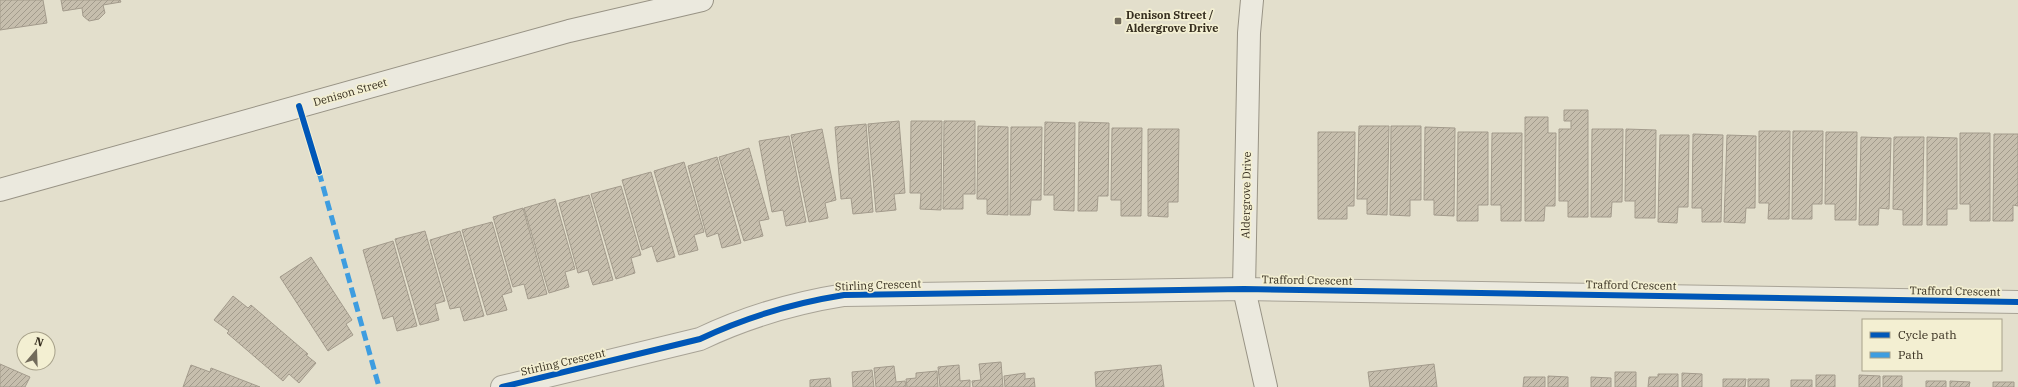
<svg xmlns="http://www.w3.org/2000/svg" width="2018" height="387" font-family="'IBM Plex Serif',serif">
  <defs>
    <pattern id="building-hatch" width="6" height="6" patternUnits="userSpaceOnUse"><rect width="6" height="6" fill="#c6bead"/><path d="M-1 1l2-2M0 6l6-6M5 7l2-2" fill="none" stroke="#a29b8c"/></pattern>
  </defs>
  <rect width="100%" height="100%" fill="#e3dfcc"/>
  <path fill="url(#building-hatch)" stroke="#a39b8c" d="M0 0H43L47 23 0 30Z
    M61 0H120L121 2 103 5 105 13 99 19 89 21 83 16 82 8 63 11Z
    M1564 110H1588V217H1568V201H1559V129H1571V121H1564Z
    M1525 117H1548V133H1556L1555 206H1545L1544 221H1525Z
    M899 121 905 193 894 194 896 210 876 212 868 124Z
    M911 121H942L941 210 920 209 921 193H910Z
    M944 121H975V194H963V209H943Z
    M1045 122 1075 123 1074 211 1054 210V195H1044Z
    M1079 122 1109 123 1108 196H1098L1097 211H1078Z
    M866 124 873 212 853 214 851 198 841 199 835 127Z
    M978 126 1008 127V215L987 214V199H977Z
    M1359 126H1389L1387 215 1367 214V199H1357Z
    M1391 126H1421V200H1410V216L1390 215Z
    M1011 127H1042L1041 200H1031L1030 215H1010Z
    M1425 127 1455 128 1454 216 1434 215V200H1424Z
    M1112 128H1142L1141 216H1121V200H1111Z
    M822 129 836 200 825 203 828 218 809 222 791 135Z
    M1148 129H1179L1178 202H1168V217L1148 216Z
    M1592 129H1623L1622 202H1612L1611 217H1591Z
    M1626 129 1656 130 1655 218H1635V201H1625Z
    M1759 131H1790L1789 219H1768L1769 203H1759Z
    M1793 131H1823L1822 204H1812V219H1792Z
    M1318 132H1355L1354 206H1347V219H1318Z
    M1458 132H1488V205H1478V221H1457Z
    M1826 132H1857L1856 220H1835V204H1825Z
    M1492 133H1522L1521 221H1501V205H1491Z
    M1960 133H1990V221H1970V204H1960Z
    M1693 134 1723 135 1721 222H1702V208H1692Z
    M1994 134H2018V206L2013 205V221H1993Z
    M1660 135H1689L1688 207H1678L1677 223 1658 222Z
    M1727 135 1756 136 1755 208H1746L1745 223 1724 222Z
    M789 136 806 222 786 226 783 210 772 212 759 141Z
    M1861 137 1891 138 1889 209 1879 208 1878 225H1859Z
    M1894 137H1924L1922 225H1903V210L1893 209Z
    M1927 137 1957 138V209H1947V225H1927Z
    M749 148 769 219 759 221 763 236 744 241 719 157Z
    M717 157 741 243 722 248 718 233 707 237 688 166Z
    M684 162 704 232 694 235 698 250 679 255 654 171Z
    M651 172 675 257 657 262 652 246 642 250 622 180Z
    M621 186 641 255 631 258 635 273 616 279 591 194Z
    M589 195 613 280 593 285 588 270 578 273 559 203Z
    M555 199 575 269 565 272 569 287 549 293 524 208Z
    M523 208 547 294 528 299 524 284 513 287 493 217Z
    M492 222 512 292 502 295 507 310 487 315 462 230Z
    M425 231 445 301 435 304 439 320 420 325 395 239Z
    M460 231 484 316 464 321 460 307 450 309 430 240Z
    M393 241 417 326 397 331 393 316 383 319 363 250Z
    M311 257 352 320 346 324 353 335 328 351 280 277Z
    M233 296 248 308 251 305 308 354 306 355 316 363 299 383 289 374 283 381 227 333 229 331 214 320Z
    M1001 362 1003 387H973L972 381 981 380 979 364Z
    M0 364 30 377 25 387H0Z
    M1434 364 1437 387H1370L1368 372Z
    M191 365 210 372 211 368 260 387H183Z
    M959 365 960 381 970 380V387H940L938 367Z
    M1161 365 1164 387H1096L1095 372Z
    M894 366 896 382 905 381 906 387H876L874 368Z
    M872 370 874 387H853L852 372Z
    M937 371 938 387H907L906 379 916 378V373Z
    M1615 372H1636V387H1615Z
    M1025 373V379L1034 378 1035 387H1005L1004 376Z
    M1682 373 1702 374V387H1682Z
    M1658 374H1678V387H1648L1649 377H1658Z
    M1816 375H1835V387H1816Z
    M1859 375 1880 376V387H1859Z
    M1548 376 1568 377V387H1548Z
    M1883 376H1902V387H1883Z
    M1524 377H1545V387H1523Z
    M1591 377 1611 378V387H1591Z
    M830 378 831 387H810V380Z
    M1723 379H1746L1745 387H1723Z
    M1748 379H1769V387H1748Z
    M1791 380H1812V387H1791Z
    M1926 381H1946V387H1926Z
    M1950 381 1970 382 1969 387H1950Z
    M1993 382H2014V387H1993Z"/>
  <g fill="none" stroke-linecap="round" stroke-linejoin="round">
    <g stroke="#a8a396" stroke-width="24">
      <path id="street" d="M502 387 700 339C746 317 794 303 844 295L1244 289 2018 302"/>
    </g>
    <g stroke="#989385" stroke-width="24">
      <path id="secondary" d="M1252 0 1249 33 1244 289 1266 387
        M0 190 569 31 702 0"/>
    </g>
    <use href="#street" stroke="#ebe9de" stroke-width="22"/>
    <use href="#secondary" stroke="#ebe9de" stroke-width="22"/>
    <path stroke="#3e9de0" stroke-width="5" stroke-dasharray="10 5" stroke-linecap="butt" d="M319 172 379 387"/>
    <g stroke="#f3efd2" stroke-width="8">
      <path id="cycleway" d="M299 106 319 172
        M502 387 700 339C746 317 794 303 844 295L1244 289 2018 302"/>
    </g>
    <use href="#cycleway" stroke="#0057b8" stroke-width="6"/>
  </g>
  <rect fill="#726b5b" stroke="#f3efd2" stroke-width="1.5" x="1114" y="17" width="8" height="8" rx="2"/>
  <g text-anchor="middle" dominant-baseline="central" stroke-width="3.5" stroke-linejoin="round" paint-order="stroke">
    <g font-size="11" font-weight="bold" fill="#352d1e" stroke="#f3efd2" text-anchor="start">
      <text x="1126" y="15">Denison Street /<tspan x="1126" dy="13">Aldergrove Drive</tspan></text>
    </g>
    <g font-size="11" fill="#352d1e" stroke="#f3efd2">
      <text transform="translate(350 92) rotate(-16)">Denison Street</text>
      <text transform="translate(1246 195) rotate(-89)">Aldergrove Drive</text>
      <text transform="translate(1307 280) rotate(1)">Trafford Crescent</text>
      <text transform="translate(878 285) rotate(-2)">Stirling Crescent</text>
      <text transform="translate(1631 285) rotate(1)">Trafford Crescent</text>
      <text transform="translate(1955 291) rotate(1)">Trafford Crescent</text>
      <text transform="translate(563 362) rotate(-13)">Stirling Crescent</text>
    </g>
  </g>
  <rect x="1862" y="319" width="140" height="52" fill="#f3efd2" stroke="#a7a18a"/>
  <rect x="1870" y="332" width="20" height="6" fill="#0057b8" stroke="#a7a18a"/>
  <text x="1898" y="339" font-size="12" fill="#352d1e">Cycle path</text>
  <rect x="1870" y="352" width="20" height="6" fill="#3e9de0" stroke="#a7a18a"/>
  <text x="1898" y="359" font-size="12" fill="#352d1e">Path</text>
  <g transform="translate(36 351) rotate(19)"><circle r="19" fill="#f3efd2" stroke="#a7a18a"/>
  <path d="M0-3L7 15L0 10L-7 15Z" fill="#726b5b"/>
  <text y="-6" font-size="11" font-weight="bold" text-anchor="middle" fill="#352d1e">N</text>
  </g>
</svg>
